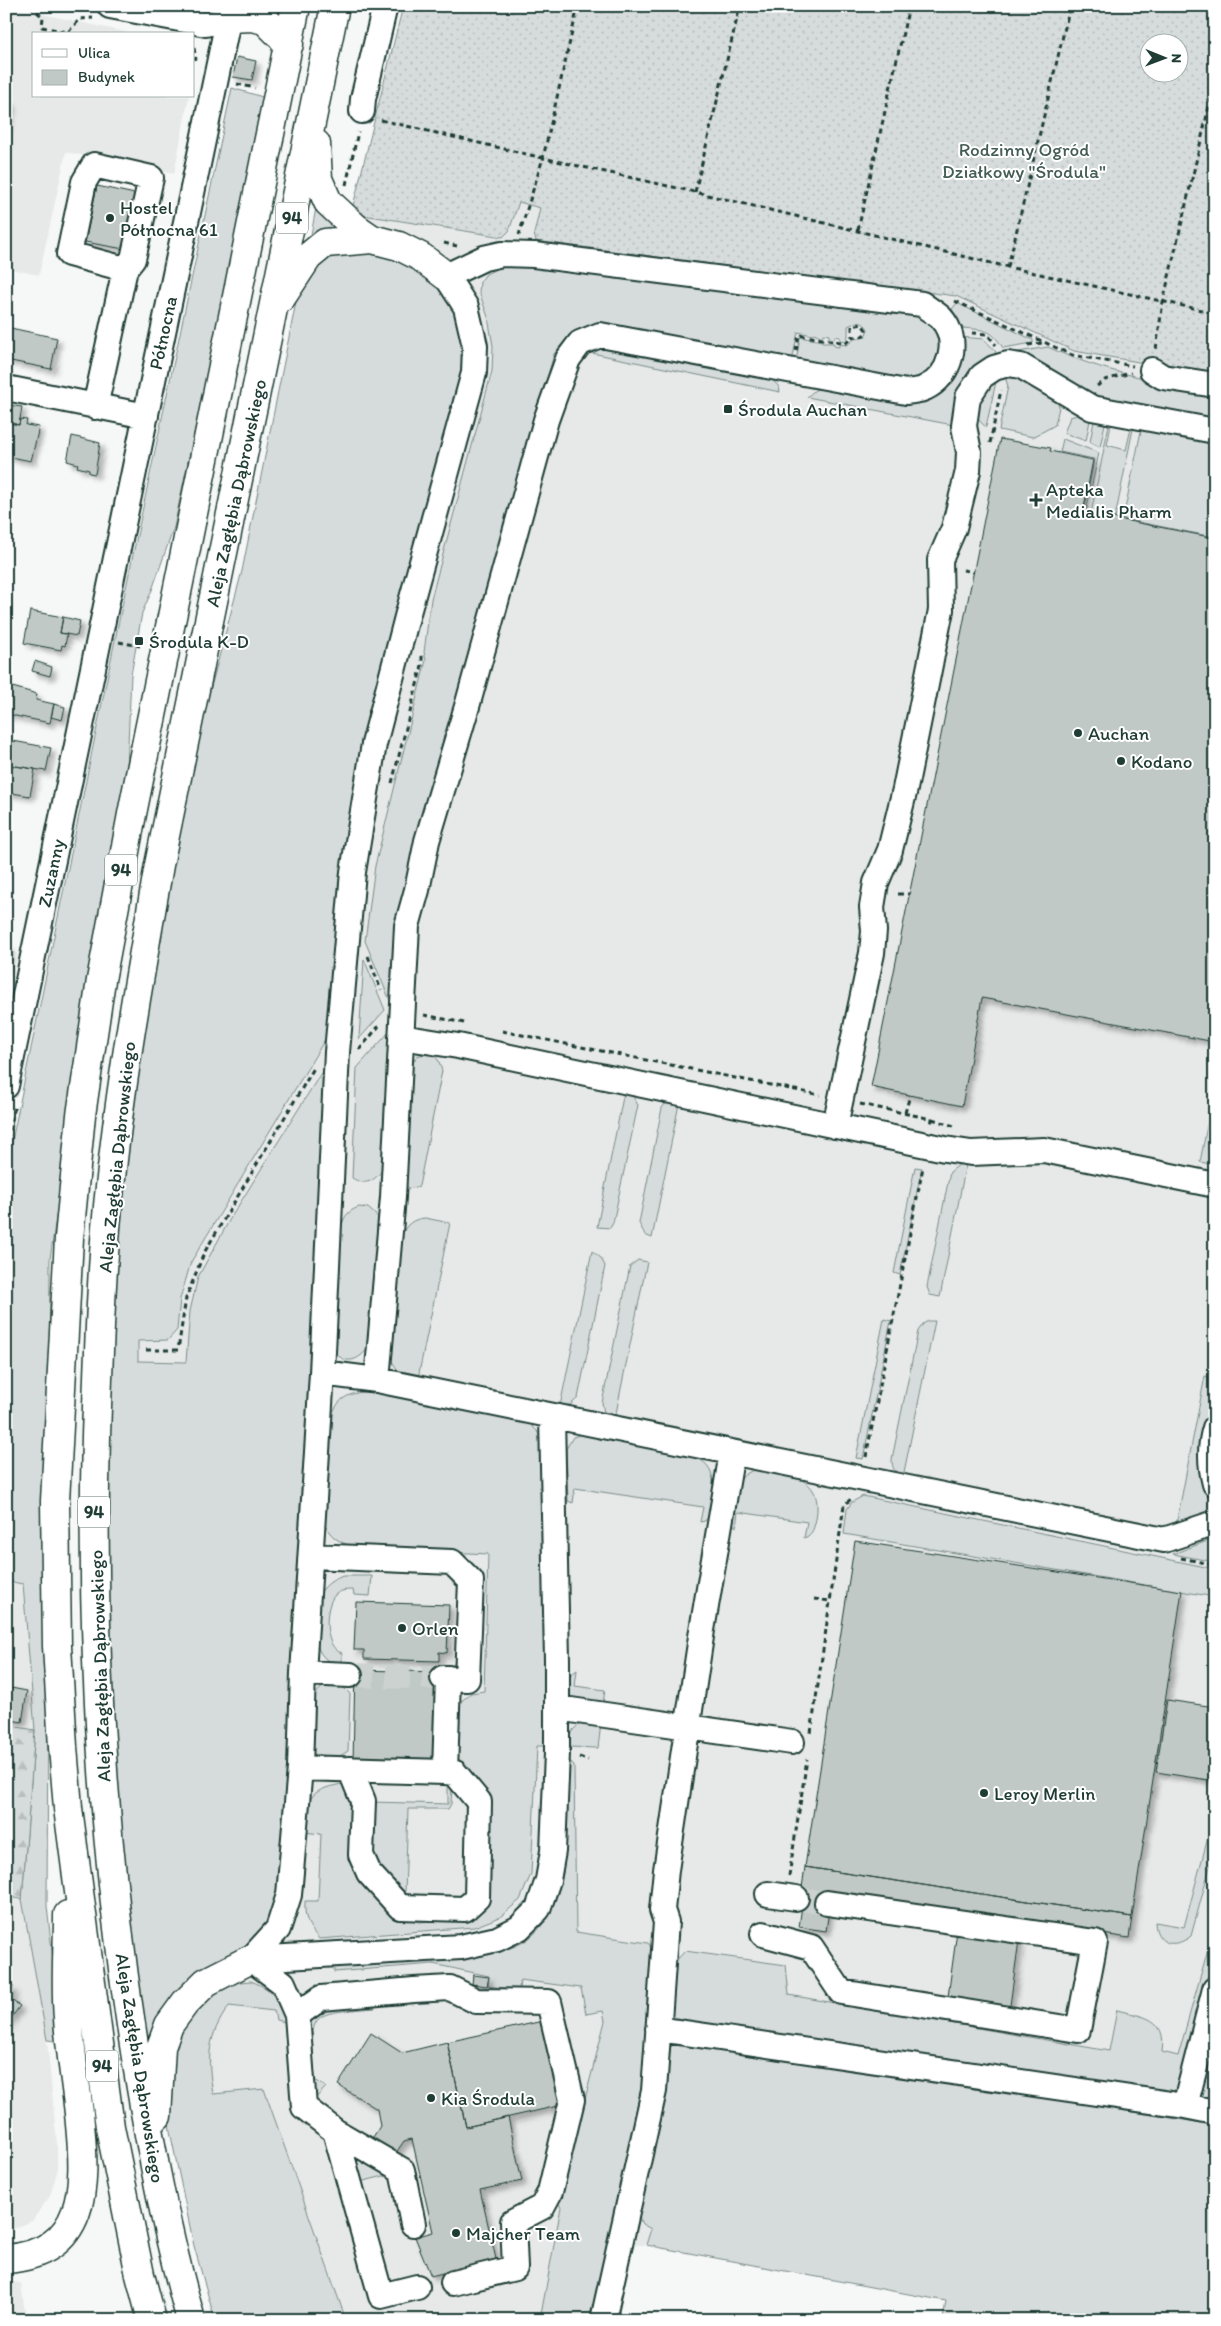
<svg xmlns="http://www.w3.org/2000/svg" width="1221" height="2326" font-family="Itim,sans-serif">
  <defs>
    <pattern id="forest-firs" width="22" height="20" patternUnits="userSpaceOnUse" patternTransform="scale(1.25)"><rect width="22" height="20" fill="#d6dcdb"/><path d="M5 1l3.5 6h-7zM16 11l3.5 6h-7z" fill="#b7bebd"/></pattern>
    <pattern id="garden-dots" width="8" height="8" patternUnits="userSpaceOnUse" patternTransform="scale(1.25)"><rect width="8" height="8" fill="#d6dcdb"/><path d="M2 2h.1M6 6h.1" fill="none" stroke="#b7bebd" stroke-width="1.8" stroke-linecap="round"/></pattern>
    <filter id="shadow"><feDropShadow dx="4.5" dy="4.5" stdDeviation="2.5" flood-color="#0004"/></filter>
  </defs>
  <rect width="100%" height="100%" fill="#f6f7f7"/>
  <filter id="ink" filterUnits="userSpaceOnUse"><feTurbulence type="fractalNoise" baseFrequency=".02" numOctaves="2"/><feDisplacementMap in="SourceGraphic" scale="10" xChannelSelector="R" yChannelSelector="G"/><feConvolveMatrix kernelMatrix="1 2 1 2 8 2 1 2 1" color-interpolation-filters="sRGB"/></filter>
  <g filter="url(#ink)">
    <path fill="#e6e9e8" d="M6 6 134 34H34V96H189L174 174 66 152 39 275 6 268Z
      M519 202 540 208 534 234 631 255 956 296 1074 351 1215 375V2125L697 2042 638 2216 642 2224 651 2229 646 2245H635L627 2253 612 2320H215L194 2246 170 2131 145 2035 105 1556 195 747 242 571 297 297 351 248 363 215 503 237 509 231Z
      M6 1581 23 1584 35 1730 6 1725Z
      M6 1897 22 1899 47 2040 57 2145V2172L50 2196 32 2221 6 2232Z
      M6 2281 21 2283 26 2320H6Z"/>
    <path fill="#d6dcdb" stroke="#7a8c88" d="M232 88 266 98 174 527 152 590 142 613 131 675 127 768 100 911 50 1259 47 1906 62 2042 47 2040 22 1899 35 1730 23 1584 6 1581V1170L117 630Z
      M316 208 338 229 310 240Z
      M375 252 405 262 427 275 450 302 462 339 461 377 382 668 350 812 332 970 327 1036 191 1262 180 1299 177 1330 168 1340 138 1341V1361L186 1362 190 1311 198 1277 230 1219 326 1065 284 1873C277 1893 273 1918 260 1934 249 1946 235 1952 221 1959 186 1976 166 2001 150 2036L145 2035 128 1912 111 1757 105 1556 116 1268 128 1130 156 948 195 747 242 571 297 297 315 266 332 253Z
      M501 261 923 316 933 323 940 336 941 353 928 374 913 382 796 362 800 337 822 341V343H834V346L839 347V344L847 345 854 339 865 337 868 329 866 326 859 321 848 326V336L846 341 840 340V337L835 336 834 339 829 338V335L823 334 822 337 814 333 813 335 798 332 792 361 587 328 567 338 554 354 412 855 397 927 391 1003 365 941 375 866 426 660 424 652 431 599 492 371 493 346 488 317 479 292 480 282 486 274 494 270 492 265Z
      M957 303 1033 340V343L1003 348C991 328 984 330 962 328L952 309Z
      M960 337 984 339 996 352 953 425 807 397 815 390 824 387 917 401Z
      M599 346 769 376 779 387 780 392 587 352Z
      M1048 347C1101 372 1158 382 1215 391V421L1099 397 1034 359 1018 354H1006Z
      M1015 373 1056 395 1059 407 1055 425 1033 437 999 430 1008 386 1004 374Z
      M997 377 986 427C964 410 982 391 997 377Z
      M1082 414 1091 415 1086 441 1064 433 1070 417Z
      M1095 416 1106 419 1100 447 1090 442Z
      M1110 419 1112 420 1107 445 1126 450 1132 424H1134L1115 518 1091 513Z
      M1142 426 1215 440 1213 537 1123 519Z
      M1063 439 1099 453 1086 512H1084L1094 459 1060 452Z
      M364 959 385 1010 359 1039V1038Z
      M390 1031 383 1169C374 1182 365 1186 352 1178L357 1068Z
      M427 1053C438 1055 439 1061 442 1071L419 1186 409 1189 405 1183 411 1066 417 1056Z
      M1215 1085V1165L1200 1162Z
      M624 1092 632 1095 638 1105 613 1223 610 1228 597 1227Z
      M670 1103 679 1104 652 1238 645 1235 639 1223 662 1108 665 1104Z
      M960 1164H966L940 1297 930 1295 927 1287 950 1172Z
      M915 1167 922 1168 900 1275 894 1273Z
      M359 1207 368 1208 378 1217 367 1349C357 1363 341 1365 333 1348L340 1233C343 1219 345 1212 359 1207Z
      M425 1218 450 1223 418 1378 399 1372 391 1360 402 1235C406 1224 413 1219 425 1218Z
      M592 1251 601 1258 605 1266 578 1398 570 1405 560 1406Z
      M638 1260 647 1262 615 1418 604 1412 602 1403 630 1266Z
      M884 1319 891 1321 863 1459 856 1458Z
      M928 1321H935L903 1477C894 1472 892 1468 892 1459L918 1331 923 1324Z
      M1205 1376 1215 1378V1402L1205 1428 1203 1474 1215 1512 1176 1526Z
      M369 1391 530 1424 537 1431 543 1444 545 1746H537L531 1874 520 1900 500 1917 474 1927 319 1939C308 1926 304 1918 305 1901H318L321 1834 303 1832C307 1799 308 1790 342 1784L352 1798 393 1913 418 1922 465 1919 468 1774 454 1751 458 1704 471 1693 484 1691 488 1554 355 1547C338 1542 330 1537 323 1521L330 1419C339 1397 346 1394 369 1391Z
      M583 1434 696 1457C722 1470 712 1494 708 1517L705 1521 700 1522 703 1507 575 1488 573 1503 568 1501 566 1449 573 1437Z
      M756 1469C789 1476 824 1474 816 1519 814 1527 813 1535 804 1538L807 1522 738 1512 736 1527 730 1520C734 1497 731 1478 756 1469Z
      M863 1496 1215 1569V1597L844 1534 847 1509 852 1502Z
      M1215 1538V1562L1173 1554Z
      M343 1576H372L370 1596 354 1595 353 1590C347 1590 340 1590 335 1595 324 1606 323 1648 342 1653V1666C315 1660 315 1642 316 1618 316 1608 316 1597 323 1589 329 1582 335 1579 343 1576Z
      M577 1670 575 1686 605 1690 603 1704 572 1699 569 1696V1676Z
      M333 1685 343 1687 350 1694 348 1751 335 1759H321L314 1754 308 1743 314 1696 321 1688Z
      M585 1722 601 1723 598 1748 567 1747C568 1734 573 1727 585 1722Z
      M566 1762H571L574 1765 576 1932 648 1943 655 1952 646 2094 592 2320H540L561 2207 557 2202 578 2112 584 2103 605 2021 603 2011 586 2014 581 1988 520 1980 519 1990 488 1986 489 1976 433 1964 334 1972V1966C379 1963 490 1964 525 1941 548 1926 558 1898 563 1873Z
      M448 1787H452L451 1804 448 1809H408L405 1893 402 1895 373 1861 371 1802 448 1804Z
      M1215 1811V1848L1191 1936C1175 1949 1156 1945 1155 1922L1184 1927Z
      M1215 1924V1952L1180 2082 1174 2091 1167 2095 678 2020 673 2018 670 2009 674 1963 685 1951 786 1965 789 1995 1109 2051 1117 2010C1144 2017 1167 2017 1162 2052L1178 2056Z
      M251 1981C276 1991 279 2000 290 2023L276 2020 274 2011 229 2006C207 2037 207 2057 213 2094L264 2089 346 2320H215L194 2246 170 2131 166 2097 176 2037 189 2015 213 1991 230 1983Z
      M376 2004 375 2008C306 2014 310 2011 315 2080L326 2087 314 2100 309 2026C319 2001 354 2006 376 2004Z
      M680 2040 1215 2125V2320H943L946 2301 646 2245 651 2229 642 2224 638 2216 669 2048Z
      M1213 2075 1215 2076V2104L1201 2098 1199 2093 1201 2081Z
      M353 2152 388 2175 364 2181 358 2179Z"/>
    <path fill="url(#forest-firs)" stroke="#7a8c88" d="M6 1725 35 1730 22 1899 6 1897Z"/>
    <path fill="url(#garden-dots)" stroke="#7a8c88" fill-rule="evenodd" d="M403 6H1215V375L1074 351 956 296 536 241 534 234 540 208 519 202 509 231 503 237 363 215 353 206ZM1148 42H1178V72H1148Z"/>
    <path fill="#c0c9c6" stroke="#1f3d34" filter="url(#shadow)" d="M237 57 256 61 252 80 233 77Z
      M6 101 11 102 6 126Z
      M97 186 135 194 124 249 85 242Z
      M6 327 57 338 51 369 6 360Z
      M9 405 22 407 19 425 6 422Z
      M20 419 27 420 26 425 39 427 31 461 6 456V422L19 425Z
      M72 436 100 443 95 474 89 473V470L77 467 78 464 67 461Z
      M1000 439 1051 448 1050 451 1093 460 1083 512 1215 538V1042L982 998 962 1106 871 1087Z
      M30 611 63 617 60 633 67 634 65 646 62 645 61 650 24 643Z
      M63 617 80 621 77 636 60 633Z
      M35 661 52 667 50 676 32 671Z
      M9 686 37 694 36 700 54 704 50 723 6 714Z
      M54 704 65 707 62 720 51 717Z
      M13 741 51 748 46 771 9 765Z
      M9 765 35 769 30 796 6 792Z
      M6 947H10L6 971Z
      M855 1541 1182 1591 1132 1917 805 1867Z
      M356 1602 449 1605 447 1653 439 1652V1661L364 1659V1650H354Z
      M355 1670 446 1672 444 1764 353 1762Z
      M6 1687 27 1691 22 1722 6 1719Z
      M1167 1700 1215 1707V1781L1156 1772Z
      M805 1867 1132 1917 1129 1938 802 1888Z
      M804 1892 831 1896 826 1931 799 1927Z
      M957 1931 1019 1940 1009 2013 947 2004Z
      M473 1975 489 1977 487 1986 472 1984Z
      M13 1986 11 2000 20 2006 8 2022 7 2027 6 1987 12 1988Z
      M543 2021 562 2105 466 2127 447 2042Z
      M371 2033 402 2053 447 2042 466 2127 508 2117 522 2181 480 2190 496 2259 431 2276 415 2237 433 2232 412 2139 404 2141 393 2157 370 2142 380 2126 377 2109 338 2085Z"/>
    <g fill="none" stroke-linecap="round" stroke-linejoin="round">
      <path stroke="#cbd2d0" stroke-width="24" stroke-dasharray="24 12" stroke-linecap="butt" d="M350 1675 443 1678
        M796 1898 827 1903"/>
      <g stroke="#1f3d34" stroke-width="28">
        <path id="minor" d="M110 6 206 24 229 18
          M362 111 363 99 385 6
          M1152 370 1163 377 1215 385
          M6 388 146 416
          M95 407 125 269 69 254 84 182 94 165 151 178 133 259 125 269
          M401 1037 458 1046 945 1149 971 1153 1044 1150 1215 1185
          M6 1086 231 6
          M835 1126 872 953 874 931 872 907 876 883 890 850 905 789 941 610 940 560 954 528 968 471 969 452 964 426 968 397 982 376 994 368 1008 364 1021 366 1092 408 1215 431
          M322 1373 377 1380 1164 1540 1215 1523
          M1215 1428C1209 1447 1210 1465 1215 1484
          M311 1556 452 1562 471 1581 467 1679 443 1678
          M303 1673 350 1675
          M557 1708 792 1742
          M300 1768 445 1772 455 1773 479 1802 477 1898 465 1909 400 1907 369 1873 361 1855 363 1801 350 1769
          M445 1772 448 1678
          M768 1894 796 1898
          M763 1934 811 1947 841 1992 1078 2030 1095 1942 827 1903
          M251 1959 278 1929 289 1895 300 1768 303 1673 322 1373 337 1052 353 872 374 744 408 613 474 373 475 346 466 307 446 276 484 258 502 254 534 255 922 304C928 309 936 313 941 318 961 340 951 376 925 388 920 391 911 391 906 392L600 335 580 343 568 359 546 420 468 703 427 841 417 890 407 926 393 1197 377 1380
          M251 1959 461 1947 497 1939 519 1928 538 1909 548 1880 553 1851 557 1753V1660L552 1417
          M251 1959 283 1983 297 2015 304 2107 335 2131 381 2296 417 2287
          M297 2015 321 1998 414 1990 450 1988 476 2001 549 2002 572 2100 550 2192 542 2207 513 2222 515 2268 453 2283
          M658 2029 1185 2106 1215 2112
          M1185 2106 1215 1989
          M335 2131 402 2170 413 2224
          M603 2320 654 2091 666 1922 662 1910 666 1870 702 1630 732 1453"/>
      </g>
      <g stroke="#1f3d34" stroke-width="31">
        <path id="major" d="M229 18 252 17 265 20 289 44
          M316 144 318 179 328 202 356 228 372 239 399 246 421 257 446 276
          M281 298 308 257 325 243 372 239
          M157 2116 161 2047 169 2025 185 2003 206 1982 251 1959
          M6 2259C87 2253 86 2186 80 2124 77 2088 70 2053 68 2018 65 1984 68 1949 68 1915
          M152 2320 140 2275 110 2127 68 1808 63 1747 57 1646 55 1501 69 1238 81 1115 101 980 132 814 296 6
          M191 2320C169 2242 153 2162 140 2082 104 1869 90 1652 96 1436 99 1350 101 1263 111 1178 122 1073 141 969 159 865L335 6"/>
      </g>
      <path stroke="#1f3d34" stroke-width="3" stroke-dasharray="5 4" stroke-linecap="butt" d="M30 6 43 17 42 27 68 32 80 19 93 18
        M578 6 543 158 695 192 1008 267 1215 313
        M194 48 196 60
        M237 84 255 88
        M381 120 543 158 519 235
        M346 185 358 132
        M695 192 740 6
        M858 230 909 6
        M444 243 457 246
        M1008 267 1070 6
        M955 301 1072 355 1133 366
        M972 333 987 334 996 345
        M1028 345 1042 343
        M1156 349 1163 302 1215 81
        M796 351 799 335 846 343 852 337H861L865 334 866 330 862 324 852 326V337
        M1097 386 1105 380 1131 373
        M990 443 1001 390
        M963 570 974 572
        M119 642 140 646
        M392 783 422 665V653
        M898 894H909
        M368 956 381 990
        M424 1015 464 1023
        M502 1031 820 1095
        M359 1050 379 1026
        M860 1104 932 1119 931 1124
        M905 1113 910 1095
        M932 1119 957 1127
        M6 1148 15 1106
        M146 1350H178L186 1298 204 1253 314 1068
        M866 1457 923 1167
        M1181 1558 1215 1565
        M814 1599 830 1601
        M811 1733 844 1505 851 1499
        M579 1757 588 1760
        M789 1876 807 1759"/>
      <use href="#minor" stroke="#fff" stroke-width="24"/>
      <use href="#major" stroke="#fff" stroke-width="28"/>
    </g>
  </g>
  <g fill="#1f3d34" stroke="#fff" stroke-width="2">
    <circle cx="110" cy="218" r="5"/>
    <rect x="723" y="404" width="10" height="10" rx="2.5"/>
    <path d="M1033.5 492.5h5v5h5v5h-5v5h-5v-5h-5v-5h5z"/>
    <rect x="134" y="636" width="10" height="10" rx="2.5"/>
    <circle cx="1078" cy="733" r="5"/>
    <circle cx="1121" cy="761" r="5"/>
    <circle cx="402" cy="1628" r="5"/>
    <circle cx="984" cy="1793" r="5"/>
    <circle cx="431" cy="2098" r="5"/>
    <circle cx="456" cy="2233" r="5"/>
  </g>
  <g text-anchor="middle" dominant-baseline="central" stroke-width="4" stroke-linejoin="round" paint-order="stroke">
    <g fill="#fff" stroke="#627771" stroke-width="1">
      <rect x="276" y="202.5" width="32" height="31" rx="4"/>
      <rect x="105" y="854.5" width="32" height="31" rx="4"/>
      <rect x="78" y="1496.5" width="32" height="31" rx="4"/>
      <rect x="86" y="2050.5" width="32" height="31" rx="4"/>
    </g>
    <g font-size="18" font-weight="bold" fill="#1f3d34">
      <text x="292" y="218">94</text>
      <text x="121" y="870">94</text>
      <text x="94" y="1512">94</text>
      <text x="102" y="2066">94</text>
    </g>
    <g font-size="19" fill="#445d55" stroke="#fff">
      <text x="1024" y="149">Rodzinny Ogród<tspan x="1024" dy="22">Działkowy "Środula"</tspan></text>
    </g>
    <g font-size="19" fill="#1f3d34" stroke="#fff" text-anchor="start">
      <text x="120" y="207">Hostel<tspan x="120" dy="22">Północna 61</tspan></text>
      <text x="738" y="409">Środula Auchan</text>
      <text x="1046" y="489">Apteka<tspan x="1046" dy="22">Medialis Pharm</tspan></text>
      <text x="149" y="641">Środula K-D</text>
      <text x="1088" y="733">Auchan</text>
      <text x="1131" y="761">Kodano</text>
      <text x="412" y="1628">Orlen</text>
      <text x="994" y="1793">Leroy Merlin</text>
      <text x="441" y="2098">Kia Środula</text>
      <text x="466" y="2233">Majcher Team</text>
    </g>
    <g font-size="19" fill="#1f3d34" stroke="#fff">
      <text transform="translate(163 333) rotate(-78)">Północna</text>
      <text transform="translate(236 493) rotate(-78)">Aleja Zagłębia Dąbrowskiego</text>
      <text transform="translate(51 873) rotate(-78)">Zuzanny</text>
      <text transform="translate(117 1157) rotate(-84)">Aleja Zagłębia Dąbrowskiego</text>
      <text transform="translate(100 1666) rotate(-92)">Aleja Zagłębia Dąbrowskiego</text>
      <text transform="translate(140 2068) rotate(81)">Aleja Zagłębia Dąbrowskiego</text>
    </g>
  </g>
  <rect width="1221" height="2326" fill="none" stroke="#fff" stroke-width="25"/>
  <rect x="12" y="12" width="1196" height="2301" fill="none" stroke="#1f3d34" stroke-width="2" filter="url(#ink)"/>
  <rect x="32" y="32" width="162" height="65" fill="#ffffff" stroke="#a5b1ae"/>
  <rect x="42" y="49" width="25" height="8" fill="#ffffff" stroke="#a5b1ae"/>
  <text x="78" y="58" font-size="15" fill="#1f3d34">Ulica</text>
  <rect x="42" y="70" width="25" height="15" fill="#c0c9c6" stroke="#a5b1ae"/>
  <text x="78" y="82" font-size="15" fill="#1f3d34">Budynek</text>
  <g transform="translate(1164 58) rotate(91)"><circle r="24" fill="#ffffff" stroke="#a5b1ae"/>
  <path d="M0-4L9 19L0 12L-9 19Z" fill="#1f3d34"/>
  <text y="-8" font-size="14" font-weight="bold" text-anchor="middle" fill="#1f3d34">N</text>
  </g>
</svg>
